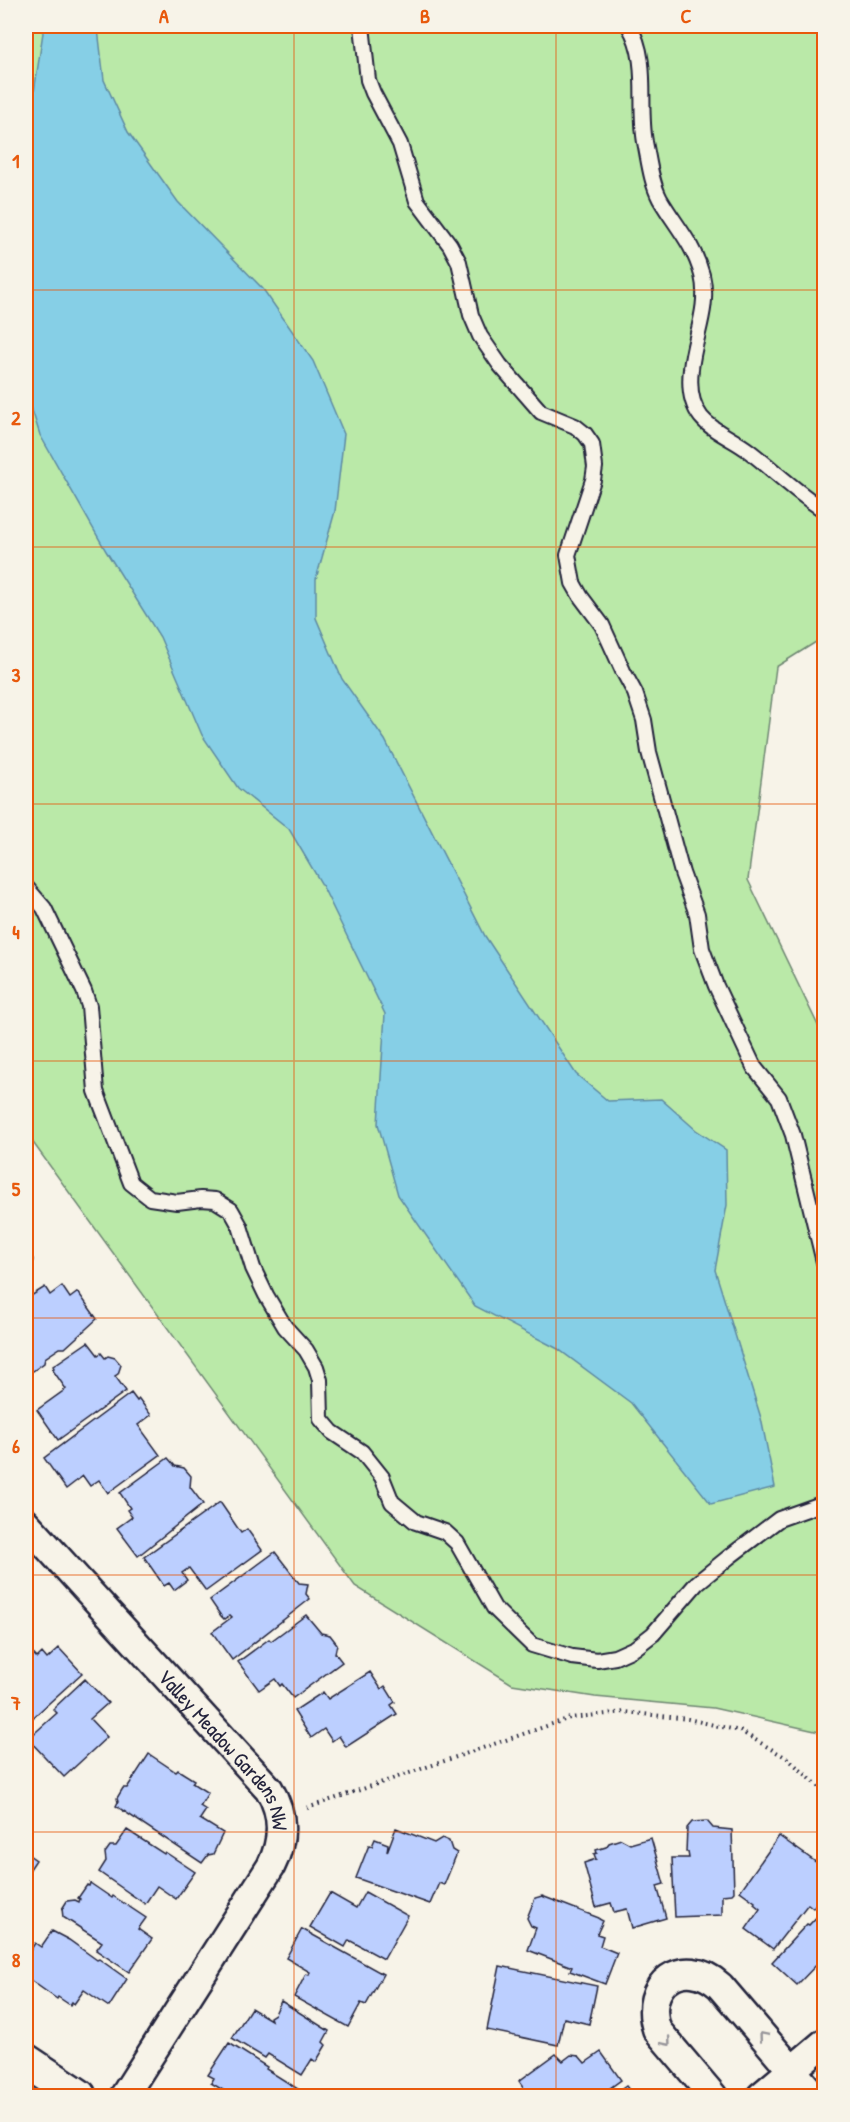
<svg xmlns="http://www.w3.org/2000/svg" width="850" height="2122" font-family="'Patrick Hand',sans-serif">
  <rect width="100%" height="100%" fill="#f7f3e8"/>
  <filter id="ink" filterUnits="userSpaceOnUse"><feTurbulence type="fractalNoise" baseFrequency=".0167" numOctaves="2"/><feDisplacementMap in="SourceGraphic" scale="12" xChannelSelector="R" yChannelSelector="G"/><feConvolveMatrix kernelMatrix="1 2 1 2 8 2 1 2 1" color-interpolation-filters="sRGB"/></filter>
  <g filter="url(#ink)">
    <path fill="#bae9a8" stroke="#6e8672" stroke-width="1.5" d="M26 26H824V637L776 667 748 880 824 1038V1733L713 1708 595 1697 512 1684 355 1586 26 1133Z"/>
    <path fill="#86cfe6" stroke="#5e8aa2" stroke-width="1.5" d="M44 26H95L98 29 104 80 128 132 178 202 263 289 313 361 344 434 335 511 316 579V618L342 679 385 740 485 936 576 1074 608 1101 661 1099 696 1130 726 1150 727 1205 715 1270 761 1418 775 1487 711 1504 631 1403 558 1349 475 1306 398 1195 378 1124 385 1014 321 883 289 829 238 788 202 735 160 637 106 551 40 435 26 391V269L28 252 30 119Z"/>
    <path fill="#bccfff" stroke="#22223b" stroke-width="1.5" d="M26 1252 33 1259 32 1267 26 1272Z
      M26 1273 32 1282 30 1288 26 1291Z
      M62 1286 70 1298 78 1292 97 1319 65 1348H60L45 1358 44 1363 33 1371 26 1370V1299L45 1287 50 1295Z
      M88 1342 98 1355 101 1353 105 1358 108 1356 115 1358 121 1365 118 1374 115 1376 126 1391 58 1440 37 1410 66 1389 52 1369 54 1368 53 1366Z
      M131 1393 137 1401 139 1399 151 1415 138 1425 160 1455 108 1493 99 1480 90 1486 83 1476 66 1489 44 1458Z
      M168 1458 175 1466 184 1468 191 1476 190 1487 203 1504 138 1556 117 1528 132 1517 127 1510 130 1508 120 1493Z
      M220 1502 241 1533 247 1529 262 1550 206 1591 189 1568 182 1573 187 1580 174 1590 169 1583 164 1586 144 1557Z
      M275 1552 299 1583 308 1584 306 1594 310 1599 232 1660 212 1632 232 1617 230 1615 224 1619 221 1616 210 1600Z
      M306 1615 321 1633 330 1635 337 1644 335 1653 342 1662 293 1698 282 1684 280 1686 275 1679 259 1690 238 1662 269 1639 271 1641Z
      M26 1646 37 1658 42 1653 47 1659 59 1648 82 1673 26 1724Z
      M370 1672 381 1689 385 1686 395 1702 391 1705 397 1714 346 1747 339 1736 332 1741 324 1729 311 1738 294 1711 323 1692 328 1699Z
      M85 1679 108 1703 90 1719 107 1737 64 1777 28 1739 57 1713 53 1709Z
      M149 1754 176 1772 178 1770 194 1780 192 1783 208 1793 200 1806 206 1810 200 1819 223 1833 213 1854 208 1855 202 1863 116 1806 118 1802 117 1798 123 1788H127Z
      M707 1821 713 1828 732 1830 734 1892 732 1894 722 1895V1915L675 1917 672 1858H689L688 1852H686L687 1828 692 1822Z
      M396 1828 434 1843 442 1838 449 1841 452 1850 457 1853 444 1885 439 1883 430 1904 356 1878 369 1845 372 1846 375 1839 388 1844 387 1852Z
      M127 1830 164 1854 165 1852 195 1872 176 1899 157 1886 145 1904 99 1872 106 1861 105 1853 110 1846H116Z
      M779 1836 824 1868V1881L819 1888 824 1892 813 1908 808 1904 773 1949 746 1929 760 1909 754 1904 755 1902 740 1891Z
      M651 1838 664 1884 657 1886 666 1918 632 1928 627 1909 614 1912 611 1903 596 1907 584 1863 596 1859 594 1854 597 1853 596 1850 606 1847 609 1843 621 1839 630 1844Z
      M26 1853 36 1860 26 1875Z
      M90 1883 112 1898 113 1896 146 1918 138 1929 152 1939 129 1972 96 1950 102 1942 63 1917 62 1909 67 1901 75 1900 79 1902 80 1899 78 1898 87 1885 89 1886Z
      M365 1892 408 1916 384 1959 349 1940 345 1947 310 1927 330 1893 356 1908Z
      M542 1896 599 1918V1919L603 1921 597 1934 603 1936 600 1946 617 1953 605 1984 570 1971 572 1967 528 1950 536 1928 531 1926 527 1918 535 1898Z
      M824 1909V1970L820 1965 823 1962 821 1960 797 1985 772 1962 807 1924 809 1925Z
      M302 1929 383 1974 366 2005 361 2003 348 2027 294 1997 306 1974 309 1975 310 1972 286 1958Z
      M52 1931 69 1940 97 1960 99 1959 127 1979 109 2007 84 1990 74 2004 72 2002 70 2005 58 1997 57 1999 26 1977V1970L28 1965 26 1963V1957L35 1943 41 1947Z
      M500 1966 597 1986 589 2024 564 2018 558 2045 487 2030Z
      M281 2001 329 2031 323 2042 326 2045 316 2062 312 2059 302 2075 268 2054 265 2058 232 2038 251 2008 271 2020 270 2017 275 2014Z
      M229 2043 267 2067 266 2069 309 2096H233L211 2083 214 2078 208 2075Z
      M601 2052 621 2080 599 2096H521L526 2091 519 2081 556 2054 563 2061 571 2055 579 2056 585 2063Z
      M626 2086 634 2096H612Z"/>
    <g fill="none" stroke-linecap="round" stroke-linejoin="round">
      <g stroke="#22223b" stroke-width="18">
        <path id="service" d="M362 26 368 80 373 93 400 144 417 201 450 245 459 262 471 315 480 336 500 365 541 412 575 426 585 434 592 444 595 467 593 480 568 555 573 583 581 597 602 625 623 671 635 693 644 720 649 752 682 873 697 914 702 949 716 986 754 1067 779 1098 793 1135 824 1262
          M629 26C650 60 638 104 645 142 649 161 651 182 660 199 675 225 694 244 702 275 710 307 694 337 691 369 689 386 690 403 701 417 713 432 734 439 749 451 775 471 797 493 824 510
          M26 887 44 908 84 991 89 1006 96 1091 131 1183 150 1198 177 1202 201 1199 215 1200 231 1210 240 1226 253 1268 266 1295 285 1327 306 1350 316 1367 320 1380 321 1419 332 1432 362 1452 382 1477 392 1502 416 1522 445 1532 457 1543 494 1608 532 1645 572 1657 597 1660 615 1657 635 1648 653 1634 697 1583 729 1557 779 1519 824 1503"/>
      </g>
      <g stroke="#22223b" stroke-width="32">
        <g id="minor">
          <path id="s1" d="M26 1523 269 1789C284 1814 284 1840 271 1866L124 2096"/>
          <path d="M713 2096 657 2030C641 1984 684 1953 720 1986L814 2096"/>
          <path d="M761 2096 824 2043"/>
        </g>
      </g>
      <g stroke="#22223b" stroke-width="38">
        <path id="tertiary" d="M26 2061 79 2096"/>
      </g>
      <path stroke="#22223b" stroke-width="4" stroke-dasharray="1.5 4.5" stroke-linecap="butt" d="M307 1808 570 1718 625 1712 688 1719 740 1731 787 1758 824 1791"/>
      <use href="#service" stroke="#f7f3e8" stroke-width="14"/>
      <use href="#minor" stroke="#f7f3e8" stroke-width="27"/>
      <use href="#tertiary" stroke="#f7f3e8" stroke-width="33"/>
    </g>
    <defs><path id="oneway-chevron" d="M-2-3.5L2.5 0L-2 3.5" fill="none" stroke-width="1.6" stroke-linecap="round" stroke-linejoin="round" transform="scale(1.5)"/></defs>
    <g stroke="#97959a">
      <use href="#oneway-chevron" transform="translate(763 2036) rotate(-130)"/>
      <use href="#oneway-chevron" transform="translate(667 2042) rotate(50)"/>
    </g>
  </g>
  <path fill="none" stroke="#e8590c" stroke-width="1.5" stroke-opacity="0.55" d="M294 26V2096M556 26V2096M26 290H824M26 547H824M26 804H824M26 1061H824M26 1318H824M26 1575H824M26 1832H824"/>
  <g text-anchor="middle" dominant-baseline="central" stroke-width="4.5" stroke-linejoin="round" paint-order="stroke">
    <g font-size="21" fill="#22223b" stroke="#f7f3e8">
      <text stroke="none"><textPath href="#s1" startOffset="303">Valley Meadow Gardens NW</textPath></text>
    </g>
  </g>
  <rect width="850" height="2122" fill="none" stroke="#f7f3e8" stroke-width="66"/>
  <rect x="33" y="33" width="784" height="2056" fill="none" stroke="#e8590c" stroke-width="2"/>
  <g font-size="20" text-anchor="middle" font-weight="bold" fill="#e8590c">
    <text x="164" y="23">A</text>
    <text x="425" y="23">B</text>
    <text x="686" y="23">C</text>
    <text x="16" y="168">1</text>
    <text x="16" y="425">2</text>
    <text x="16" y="682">3</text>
    <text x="16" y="939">4</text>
    <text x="16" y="1196">5</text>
    <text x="16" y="1453">6</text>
    <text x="16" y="1710">7</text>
    <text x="16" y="1967">8</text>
  </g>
</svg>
